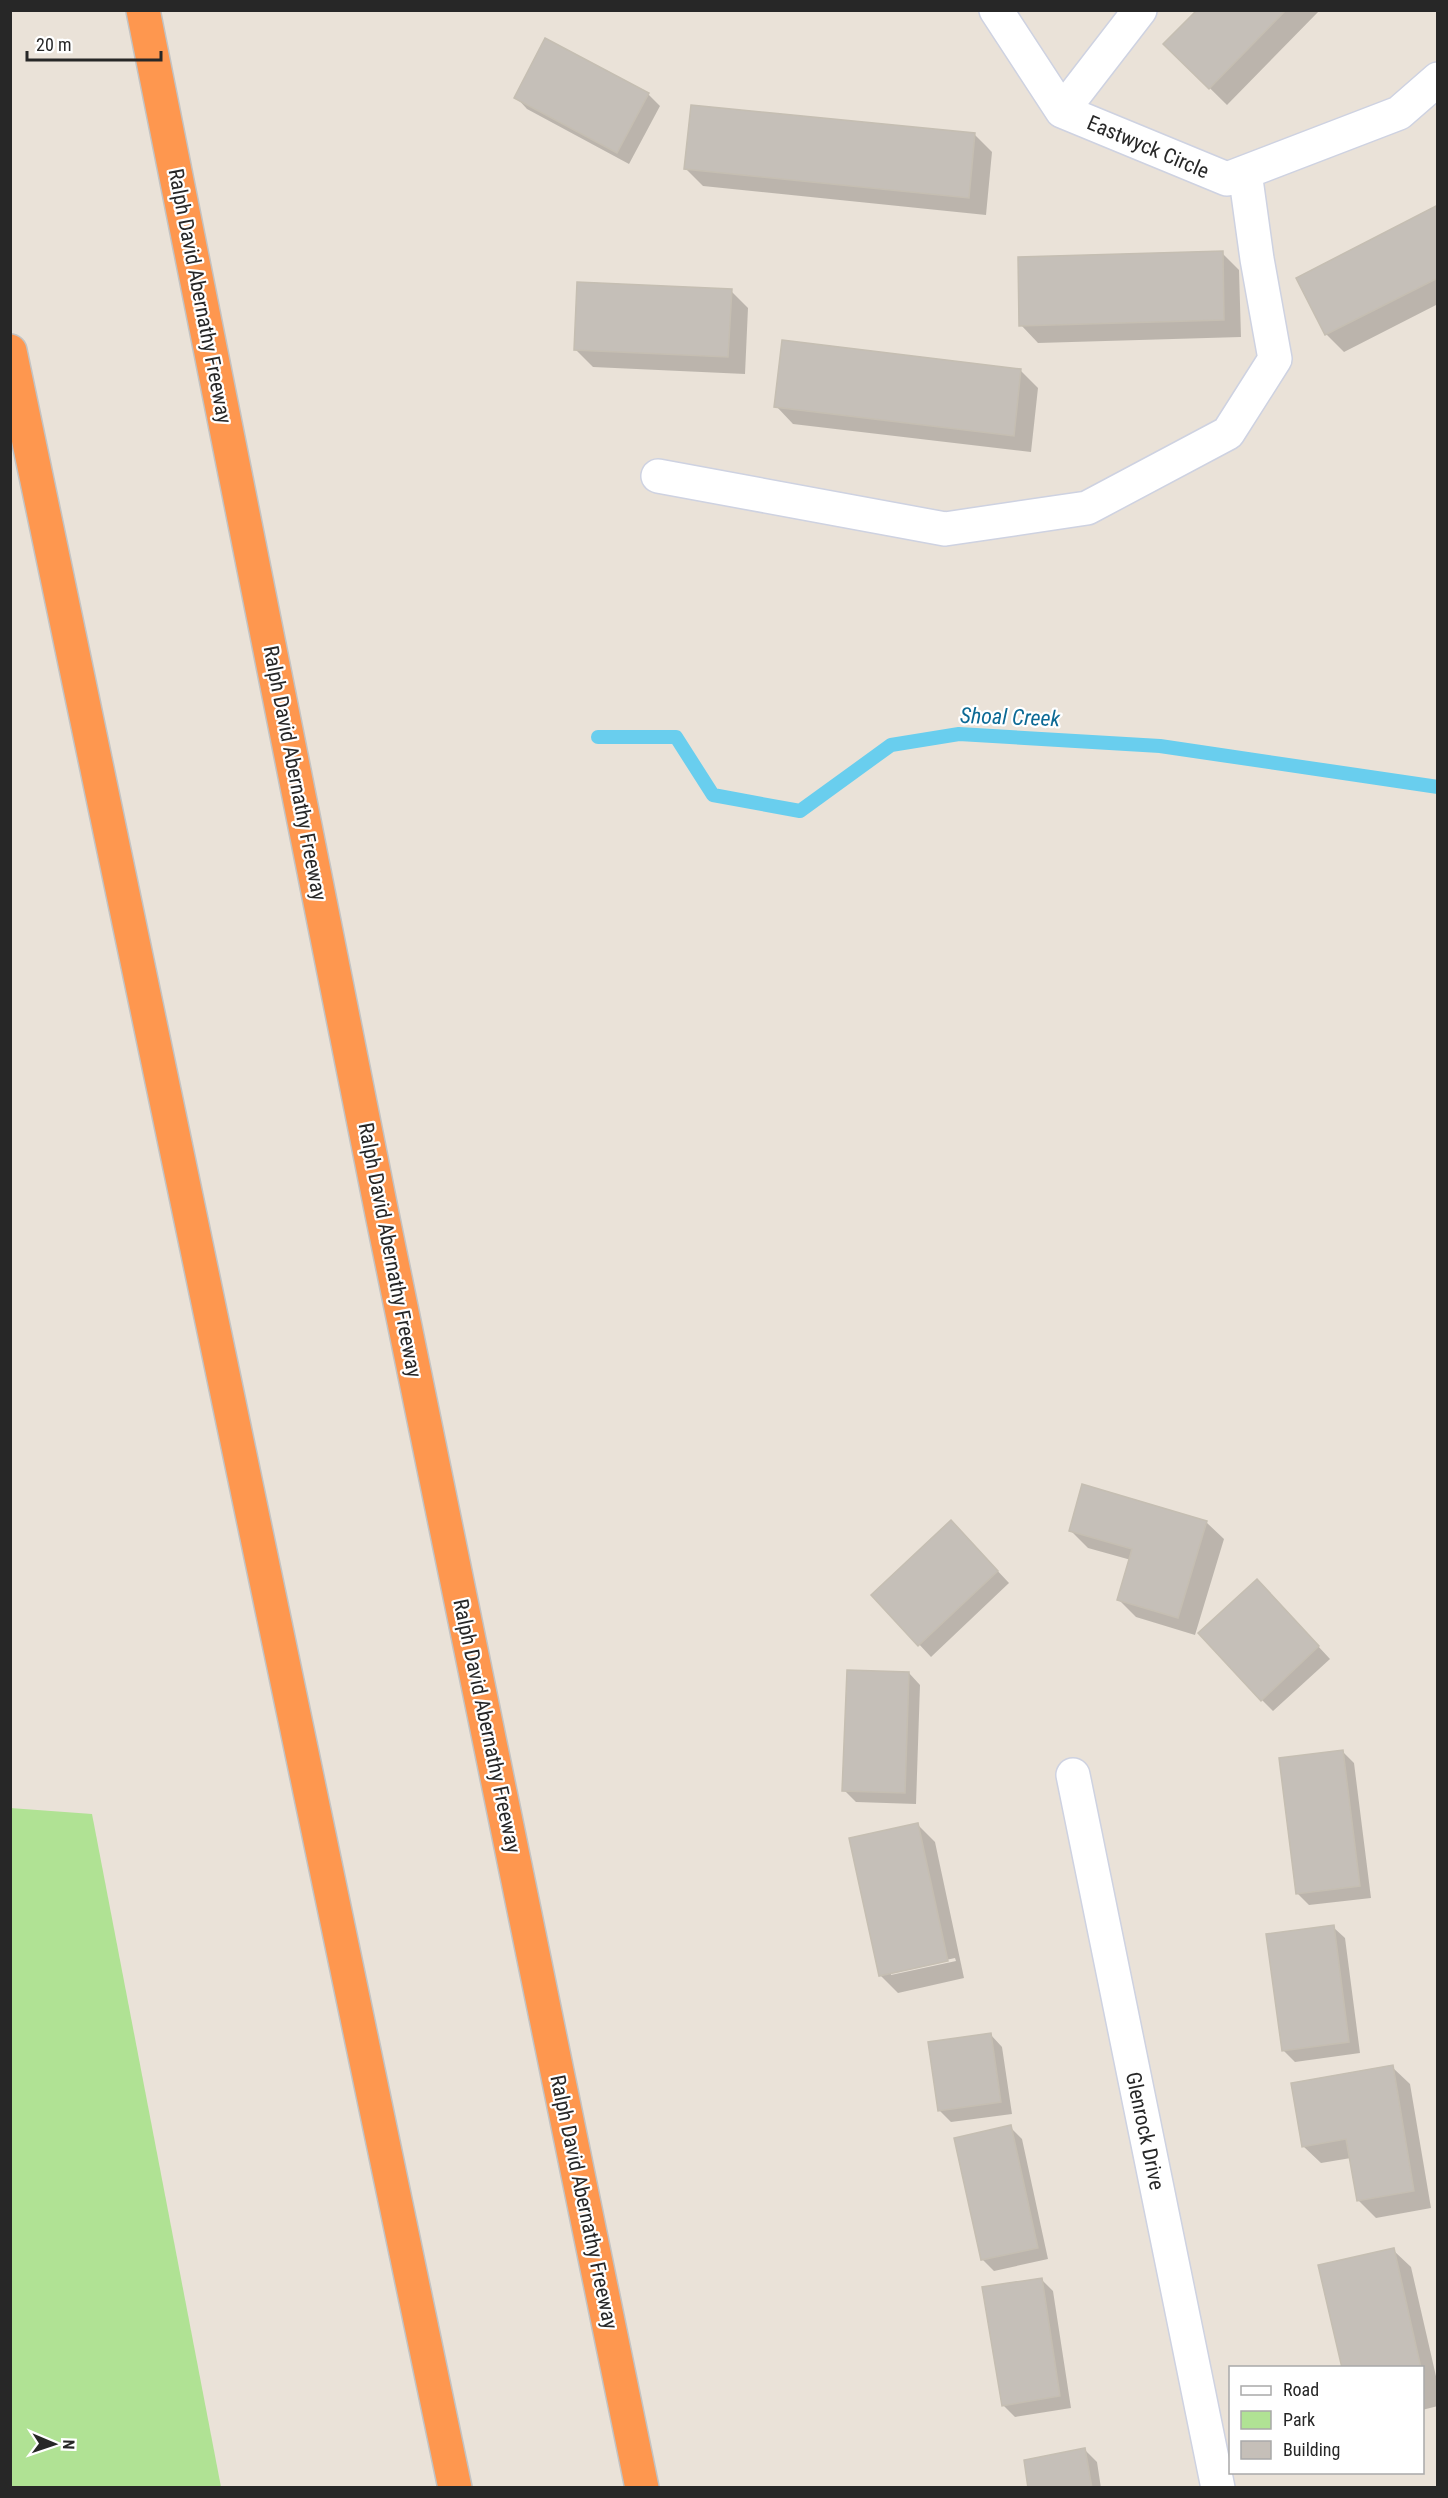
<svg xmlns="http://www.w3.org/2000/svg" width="1448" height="2498" font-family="'Roboto Condensed',sans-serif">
  <rect width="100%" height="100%" fill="#eae2d8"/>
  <path fill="#b0e294" d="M10 1808 92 1814 221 2487H11Z"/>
  <path fill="#0003" fill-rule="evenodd" d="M1199 10H1320L1227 105 1165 44Z
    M648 94 660 106 629 164 527 109 516 97Z
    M974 134 992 152 986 215 703 186 686 169Z
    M1438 207V304L1344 352 1326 334 1298 278Z
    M1222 253 1239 270 1241 337 1038 343 1021 325Z
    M731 291 748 308 745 374 593 367 575 349Z
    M1021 371 1038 388 1031 452 793 424 776 406Z
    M1206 1522 1224 1539 1195 1635 1136 1617 1119 1600 1131 1560 1088 1548 1070 1530Z
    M963 1534 1009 1583 931 1657 873 1595Z
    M1268 1592 1330 1659 1273 1711 1262 1700Z
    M909 1673 920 1685 916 1804 856 1802 844 1790Z
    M1343 1752 1354 1763 1371 1898 1309 1905 1297 1893Z
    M918 1825 935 1842 964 1978 898 1993 880 1975ZM955 1958 956 1961 891 1975V1972Z
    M1333 1927 1345 1938 1360 2053 1295 2062 1283 2050Z
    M991 2035 1002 2047 1012 2114 951 2122 940 2111Z
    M1392 2067 1410 2084 1431 2208 1376 2218 1358 2200 1351 2158 1321 2163 1303 2146Z
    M1010 2127 1022 2139 1048 2259 994 2271 982 2259Z
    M1393 2250 1411 2267 1438 2385V2406L1422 2410V2368H1343Z
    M1041 2279 1053 2291 1071 2408 1015 2417 1003 2405Z
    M1085 2450 1097 2462 1101 2488H1030Z"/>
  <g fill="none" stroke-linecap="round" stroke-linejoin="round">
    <path stroke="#69ceee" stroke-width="14" d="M598 737H676L713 795 800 811 891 745 959 734 1160 746 1438 787"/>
  </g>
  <path fill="#c5bfb8" stroke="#c5beb2" stroke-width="1.5" d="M1197 10H1286L1209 89 1163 44Z
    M545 38 649 93 617 153 514 98Z
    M691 105 975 133 969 198 684 169Z
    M1438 205V278L1325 335 1296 278Z
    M1223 251 1224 320 1019 326 1018 257Z
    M577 282 732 289 728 357 574 350Z
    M782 340 1021 369 1014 436 774 407Z
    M1082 1484 1207 1521 1178 1618 1117 1600 1132 1549 1069 1531Z
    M951 1520 998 1571 918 1646 871 1595Z
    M1257 1579 1319 1646 1261 1701 1198 1633Z
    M847 1670 909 1672 905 1793 842 1791Z
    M1343 1750 1360 1886 1296 1894 1279 1758Z
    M918 1823 948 1961 879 1976 849 1838Z
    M1334 1925 1349 2042 1282 2051 1266 1934Z
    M991 2033 1001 2102 938 2111 928 2042Z
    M1393 2065 1414 2191 1357 2201 1346 2139 1302 2147 1291 2083Z
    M1011 2125 1038 2248 981 2260 954 2138Z
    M1394 2248 1421 2368H1342L1318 2265Z
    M1042 2278 1060 2396 1002 2406 982 2287Z
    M1085 2448 1092 2488H1028L1024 2460Z"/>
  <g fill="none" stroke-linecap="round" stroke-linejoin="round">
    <g stroke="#ced2e1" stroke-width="36">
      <path id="minor" d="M996 10 1062 111 1227 179 1399 113 1438 79
        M1062 111 1140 10
        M658 476 945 529 1087 508 1228 433 1275 359 1257 259 1245 172
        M1073 1775 1218 2488"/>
    </g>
    <g stroke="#c3c3c3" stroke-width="36">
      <path id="motorway" d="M143 10 382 1214 642 2488
        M10 351 455 2488"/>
    </g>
    <use href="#minor" stroke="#fff" stroke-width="33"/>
    <use href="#motorway" stroke="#fe974f" stroke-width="33"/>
  </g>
  <g text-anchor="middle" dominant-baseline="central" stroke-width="4.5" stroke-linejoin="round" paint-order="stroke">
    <g font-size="21" fill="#272727" stroke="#fff">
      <text transform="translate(1148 147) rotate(23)">Eastwyck Circle</text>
      <text transform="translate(200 296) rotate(79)">Ralph David Abernathy Freeway</text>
      <text transform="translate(295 773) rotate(79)">Ralph David Abernathy Freeway</text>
      <text transform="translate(390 1250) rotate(79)">Ralph David Abernathy Freeway</text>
      <text transform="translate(487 1726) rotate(78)">Ralph David Abernathy Freeway</text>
      <text transform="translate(1145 2131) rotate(78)">Glenrock Drive</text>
      <text transform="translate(584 2202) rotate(78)">Ralph David Abernathy Freeway</text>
    </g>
    <g font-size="22" font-style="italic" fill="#0d6a95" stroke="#fff">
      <text transform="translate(1010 717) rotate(2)">Shoal Creek</text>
    </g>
  </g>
  <rect width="1448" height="2498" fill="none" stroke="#272727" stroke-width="24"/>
  <rect x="1229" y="2366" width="195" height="108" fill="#ffffff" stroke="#a9a9a9" stroke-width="1.5"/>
  <rect x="1241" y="2386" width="30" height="9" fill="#ffffff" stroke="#a9a9a9" stroke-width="1.5"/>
  <text x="1283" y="2396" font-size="18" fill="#272727">Road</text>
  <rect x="1241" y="2411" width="30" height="18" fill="#b0e294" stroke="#a9a9a9" stroke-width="1.5"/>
  <text x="1283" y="2426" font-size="18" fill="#272727">Park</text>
  <rect x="1241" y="2441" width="30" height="18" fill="#c5bfb8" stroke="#a9a9a9" stroke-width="1.5"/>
  <text x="1283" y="2456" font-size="18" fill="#272727">Building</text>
  <g transform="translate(54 2444) rotate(92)" stroke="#ffffff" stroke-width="4.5" paint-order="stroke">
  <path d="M0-4.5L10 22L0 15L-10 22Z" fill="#272727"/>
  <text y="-9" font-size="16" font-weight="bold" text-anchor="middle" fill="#272727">N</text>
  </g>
  <path d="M27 51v9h134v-9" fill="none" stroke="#272727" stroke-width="3"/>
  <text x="36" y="51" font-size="18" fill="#272727" stroke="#ffffff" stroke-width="4.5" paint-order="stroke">20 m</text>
</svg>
